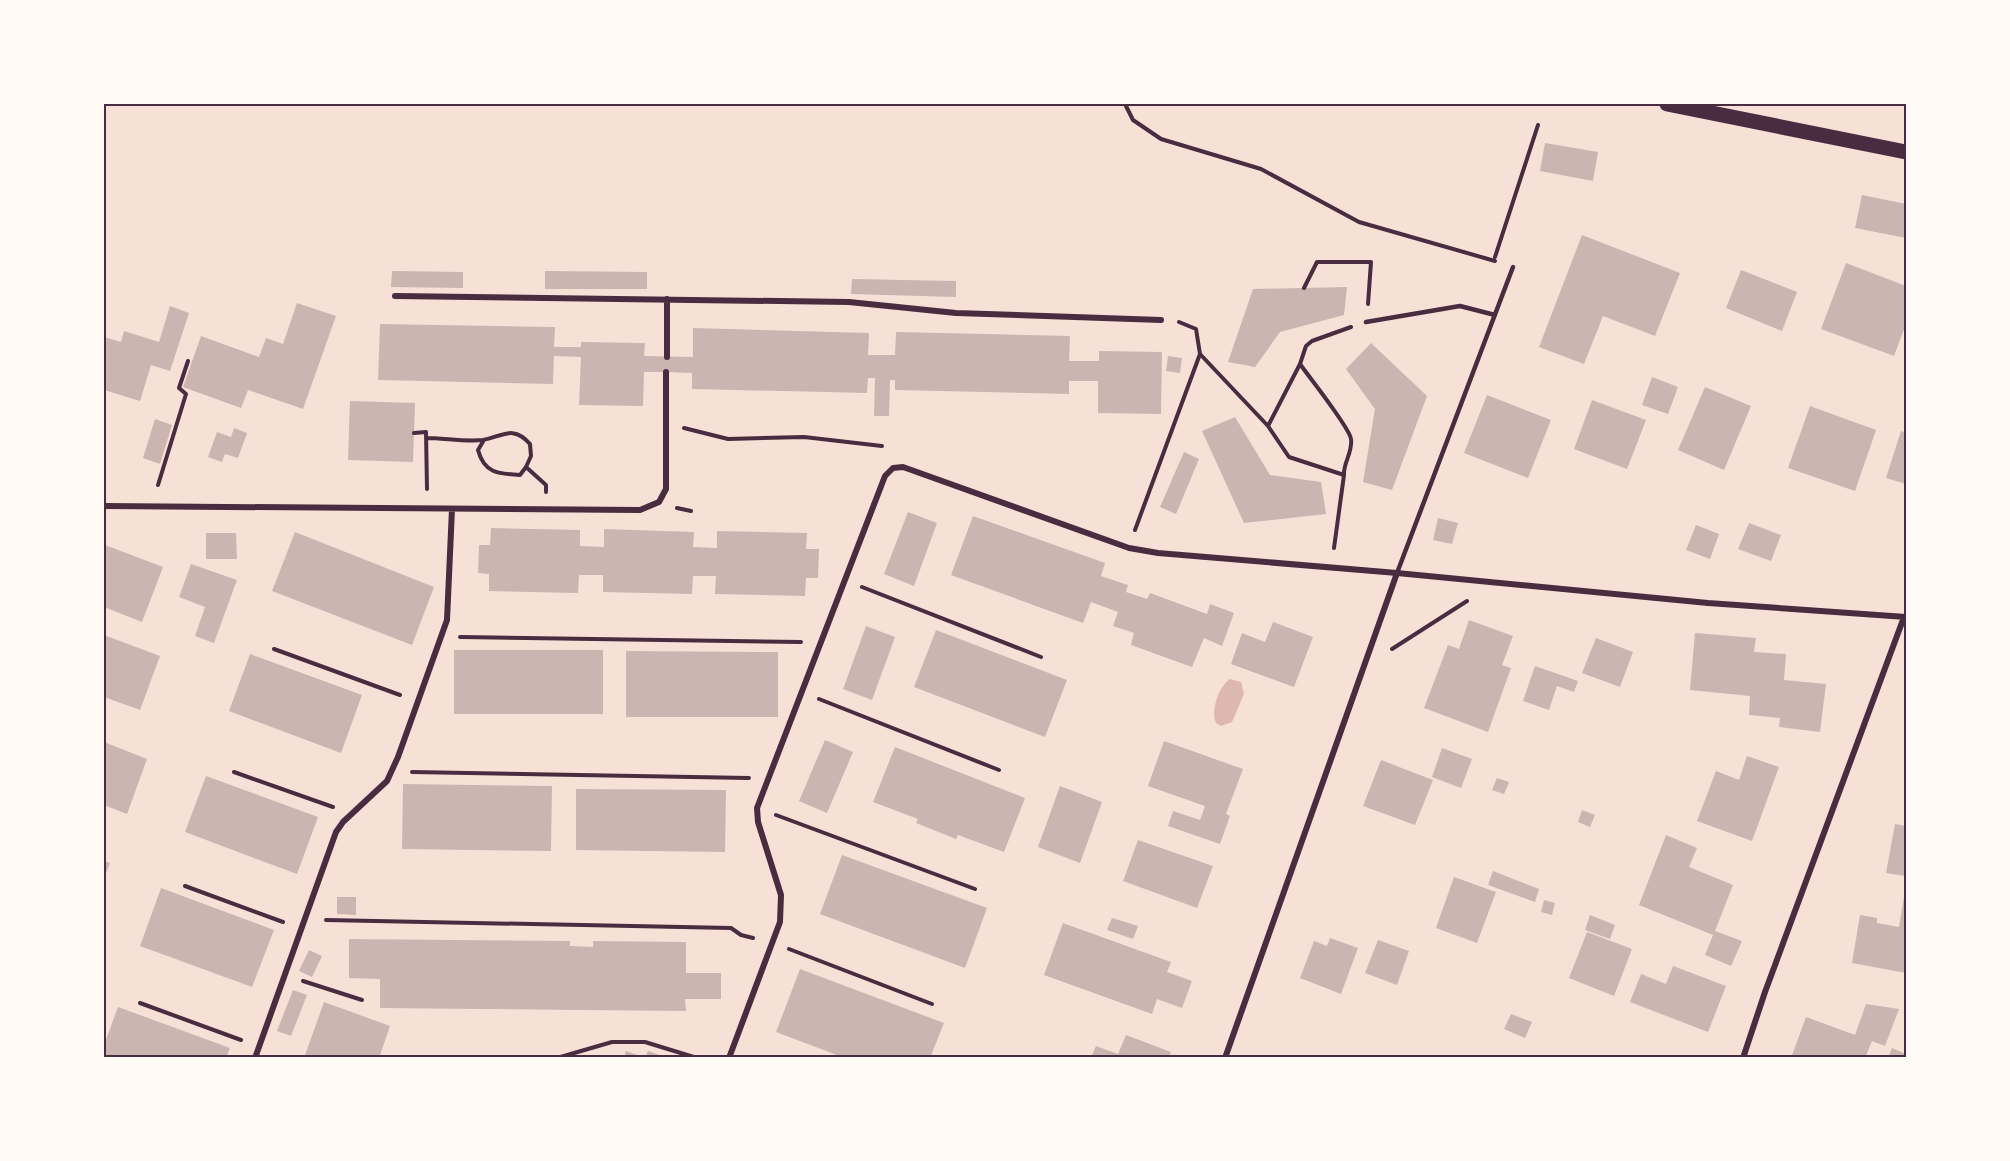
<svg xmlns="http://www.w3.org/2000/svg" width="2010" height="1161" font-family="'Sofia Sans Condensed',sans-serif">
  <rect width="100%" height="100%" fill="#f7e1d7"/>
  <path fill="#dcb8b0" d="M1230 679 1241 682 1244 694 1232 722 1221 726 1216 723C1210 711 1219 686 1230 679Z"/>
  <path fill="#ccb4b1" d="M1545 143 1598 152 1593 181 1540 171Z
    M1862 195 1906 204V238L1855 228Z
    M1582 235 1680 273 1655 336 1603 316 1584 364 1539 347Z
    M1846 263 1906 286V324L1894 356 1821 329Z
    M1741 270 1797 292 1782 331 1726 308Z
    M392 271 463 272V288L391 287Z
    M545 271 647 272V289H545Z
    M852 279 956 281V297L851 294Z
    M1347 287 1344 315 1280 332 1255 367 1228 362 1253 289Z
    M297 303 336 316 303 409 248 390 241 408 183 387 201 336 259 357 266 338 283 344Z
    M170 306 189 313 170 371 151 365 140 401 104 390V337L121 342 124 331 159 342Z
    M380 324 555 327 554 347H581V342L645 343 644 356 693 357V328L869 333 868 355H895L896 332 1070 336 1069 361H1099V351L1162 352 1161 414 1098 413V381H1069V394L895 390V380H890L889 416H874L875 378H868L867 393 692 389V373L666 372H644L643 406 579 405 581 357 554 356 553 384 378 380Z
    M1371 343 1427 396 1392 490 1363 482 1375 409 1346 369Z
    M1168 356 1182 358 1180 373 1166 371Z
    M1652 377 1678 387 1668 414 1642 405Z
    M1705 387 1751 406 1724 470 1678 450Z
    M1487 395 1551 420 1528 478 1464 453Z
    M1592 400 1646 420 1627 469 1574 449Z
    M350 401 415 403 413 462 348 460Z
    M1810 406 1876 430 1855 491 1788 468Z
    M1235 417 1270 475 1321 482 1326 514 1244 523 1202 431Z
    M155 419 172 425 160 464 143 458Z
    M234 428 247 433 238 458 225 454 222 462 208 457 217 432 231 437Z
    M1901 431 1906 433V484L1886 478Z
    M1184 452 1199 459 1176 514 1160 507Z
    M908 512 937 523 914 586 884 574Z
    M973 516 1105 563 1101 576 1128 585 1126 592 1147 599 1150 593 1207 614 1210 604 1234 613 1222 646 1204 638 1192 667 1131 645 1134 633 1113 626 1118 612 1091 602 1083 623 951 575Z
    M1438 518 1458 523 1452 544 1433 540Z
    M1749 523 1781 535 1771 561 1738 549Z
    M1696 525 1719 534 1710 559 1686 550Z
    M491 528 580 530V546L604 547V529L694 532 693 547 717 548V531L807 533 806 549H819L818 578H806L805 596 715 594 716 576H693L692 594 603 592V575H579L578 593 489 591V574L478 573 479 545H490Z
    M295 532 434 587 412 645 272 591Z
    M206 533H236L237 559H206Z
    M105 545 163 567 142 622 104 607Z
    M191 564 237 580 214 643 195 636 205 607 179 597Z
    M1469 620 1513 636 1502 665 1511 668 1488 732 1424 708 1448 645 1459 649Z
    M1273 622 1313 637 1294 687 1231 664 1242 633 1265 642Z
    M866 626 895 637 872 700 843 689Z
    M936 630 1067 680 1045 737 914 687Z
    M1695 633 1756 638 1754 652 1786 654 1784 680 1826 684 1820 732 1779 727 1780 718 1749 715 1750 696 1690 690Z
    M104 635 160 656 140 710 104 697Z
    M1596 638 1633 652 1620 687 1582 673Z
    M454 650H603V714H454Z
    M626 651 778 652V717H626Z
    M250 654 362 695 341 753 229 711Z
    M1535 666 1578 681 1574 692 1557 686 1549 710 1523 701Z
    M825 740 853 752 827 813 799 801Z
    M1164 741 1243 769 1226 814 1230 816 1220 844 1168 826 1173 811 1200 820 1205 806 1148 786Z
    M104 742 147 759 127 814 104 805Z
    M895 747 1025 798 1004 852 958 835 956 839 916 823 918 819 873 802Z
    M1442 748 1472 759 1461 788 1432 777Z
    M1747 756 1779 767 1752 841 1697 821 1716 771 1739 780Z
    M1381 760 1433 780 1415 825 1363 806Z
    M206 776 318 817 297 874 185 832Z
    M1497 778 1509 782 1504 794 1492 790Z
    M403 784 552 786 551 851 402 849Z
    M1060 786 1102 802 1080 863 1038 847Z
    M576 789 726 790 725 852 576 850Z
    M1582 810 1595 815 1590 827 1578 822Z
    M1895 824 1906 826V876L1886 873Z
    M1666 835 1697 848 1689 867 1733 885 1715 931 1742 941 1731 966 1705 955 1713 935 1639 905Z
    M1138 840 1213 866 1197 908 1123 881Z
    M842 855 987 908 965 968 820 914Z
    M104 861 110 863 104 879Z
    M1493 871 1539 889 1535 902 1488 885Z
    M1454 877 1496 892 1477 943 1436 928Z
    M161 888 274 930 252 987 140 946Z
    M1905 890 1906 973 1852 963 1860 915 1877 918V923L1899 927Z
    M337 897H356V915L337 914Z
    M1544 900 1555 903 1552 915 1541 912Z
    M1590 915 1615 925 1610 939 1585 930Z
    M1112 918 1138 926 1133 939 1107 930Z
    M1063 923 1171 962 1167 972 1192 981 1182 1008 1157 999 1152 1014 1044 975Z
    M1587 932 1632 949 1614 996 1569 978Z
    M1330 938 1358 948 1341 994 1300 978 1314 941 1327 946Z
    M349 939 570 941V946L593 947V941L686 942V973H721V999H685L686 1011 380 1008V979L349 978Z
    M1378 940 1409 951 1397 985 1365 973Z
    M309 950 322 956 312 977 299 971Z
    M1673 966 1726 986 1708 1032 1630 1002 1641 974 1666 984Z
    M800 969 944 1023 930 1058H845L776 1032Z
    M293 990 307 995 291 1036 277 1031Z
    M324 1002 390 1026 379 1058H304Z
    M1866 1004 1899 1009 1885 1046 1872 1041 1865 1058H1791L1806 1017 1855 1035Z
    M118 1007 230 1048 226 1058H104V1045Z
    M1511 1014 1532 1022 1525 1038 1504 1029Z
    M1126 1035 1171 1052 1169 1058H1091L1096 1046 1118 1054Z
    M1892 1048 1906 1054 1905 1058H1888Z
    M626 1051 643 1057V1058H624Z
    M648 1051 666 1057V1058H645Z"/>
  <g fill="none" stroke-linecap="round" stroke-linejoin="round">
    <path stroke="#4a2c40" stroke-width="4" d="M1125 104 1133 120 1161 139 1261 169 1359 222 1495 261
      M1495 257 1538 125
      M1304 288 1317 262H1371L1368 304
      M1200 354 1268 426
      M1300 364 1306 346 1312 341 1351 327
      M684 428 728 439 804 437 882 446
      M414 433 426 432 427 489
      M426 438C444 438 465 442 483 440 501 437 513 424 530 444L531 456 526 467 546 485V492
      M484 440 478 450C484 473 498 474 520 475L526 467
      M158 485 186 394 179 388 188 361
      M677 508 691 511
      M1135 530 1200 354 1196 329 1179 322
      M1334 548 1344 475C1343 463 1353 452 1351 439 1350 428 1309 377 1300 364L1268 426 1289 457 1344 475
      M862 587 1041 657
      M460 637 801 642
      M274 649 400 695
      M1392 649 1467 601
      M819 699 999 770
      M234 772 333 807
      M412 772 749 778
      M776 815 975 889
      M185 886 283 922
      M326 920 731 928 741 935 753 938
      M789 949 932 1004
      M303 981 362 1000
      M140 1003 241 1040
      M557 1058 612 1042H645L697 1058"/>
    <path stroke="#4a2c40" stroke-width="4.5" d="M1366 322 1460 306 1495 315
      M1397 573 1513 267"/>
    <path stroke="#4a2c40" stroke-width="6" d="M395 296 849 302 956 313 1161 320
      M667 357V299
      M104 506 640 510 659 502 666 489V372
      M255 1058 336 832 343 822 387 781 398 757 447 620 452 509
      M729 1058 780 922 781 895 758 822 757 808 885 476 893 468 903 467 1129 548 1158 553 1397 573 1708 603 1906 617
      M1225 1058 1397 573
      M1743 1058 1765 992 1904 617"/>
    <path stroke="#4a2c40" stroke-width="15" d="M1667 104 1906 152"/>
  </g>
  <rect width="2010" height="1161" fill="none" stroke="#fffaf5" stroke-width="210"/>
  <rect x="105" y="105" width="1800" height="951" fill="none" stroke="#4a2c40" stroke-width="2"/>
</svg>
